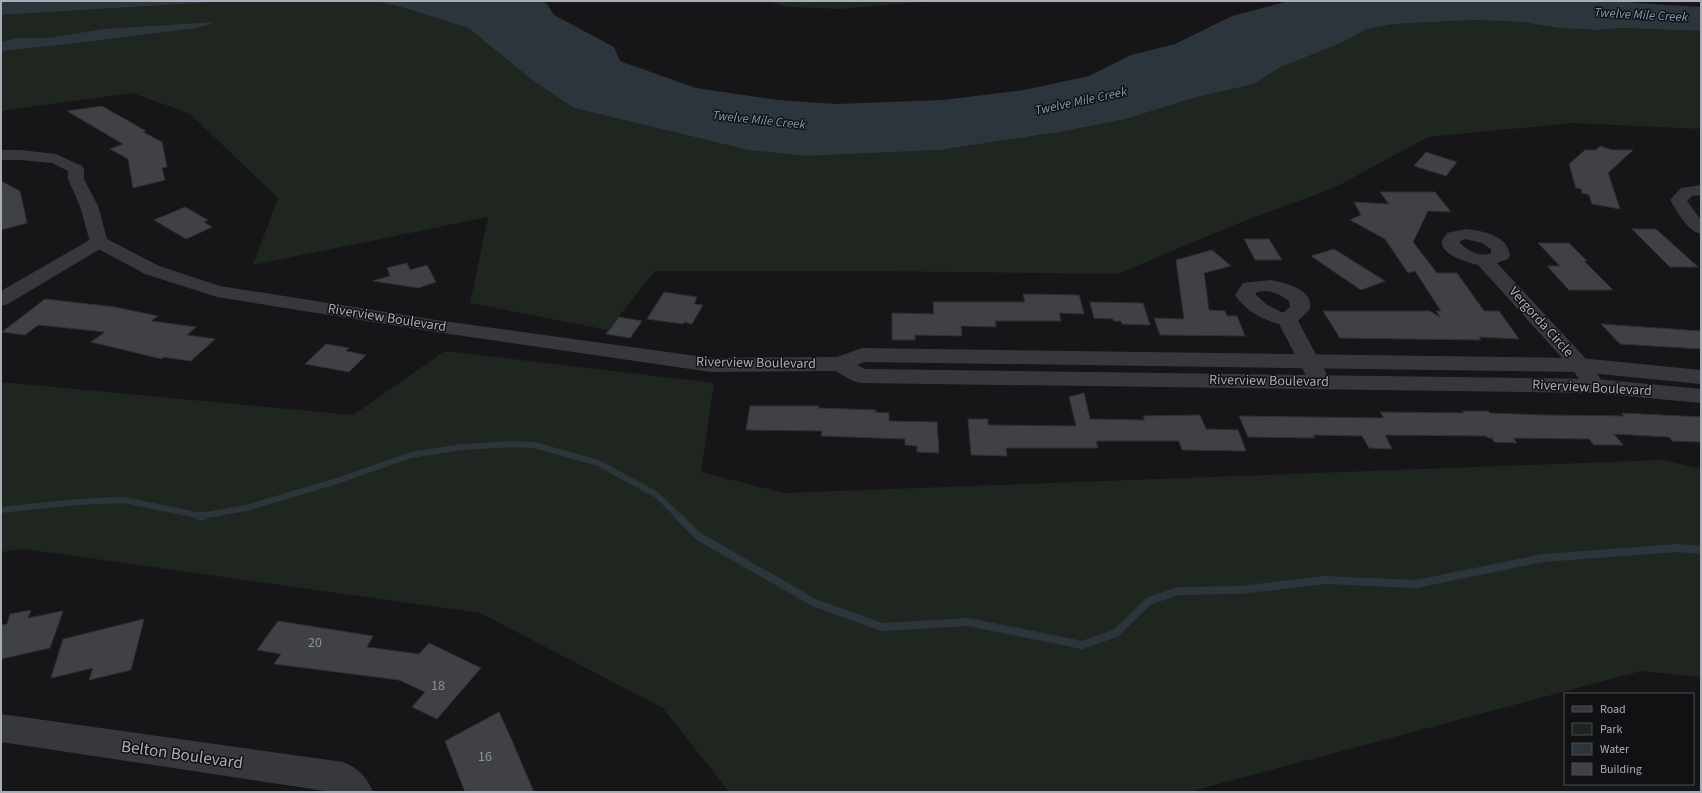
<svg xmlns="http://www.w3.org/2000/svg" width="1702" height="793" font-family="'Source Sans 3',sans-serif">
  <rect width="100%" height="100%" fill="#161618"/>
  <path fill="#1e261f" d="M233 1H375L405 8 468 28 531 79 574 108 748 150 806 156 940 150 1060 132 1126 119 1193 98 1254 84 1279 68 1341 43 1367 29 1394 24 1476 20 1521 22 1559 28 1596 30 1622 28 1701 31V129L1572 123 1428 137 1336 187 1234 225 1118 274 871 271H655L608 330 470 303 488 217 253 265 278 198 189 113 132 93 1 111V15Z
    M763 1H932L840 9 790 7Z
    M445 351 714 383 701 472 784 493 1662 460 1701 469V677L1641 671 1189 792H729L663 708 480 613 24 549 1 552V382L353 415Z"/>
  <path fill="#2c353c" d="M1 1H233L1 15Z
    M375 1H541L547 4 554 15 614 47 620 61 696 88 778 100 836 104 943 100 1024 90 1089 76 1131 55 1175 44 1232 16 1289 1H1622L1636 3 1701 7V31L1622 28 1596 30 1559 28 1521 22 1476 20 1394 24 1367 29 1341 43 1279 68 1254 84 1193 98 1126 119 1060 132 940 150 806 156 748 150 574 108 531 79 468 28 405 8Z
    M214 22 205 26 196 28 77 43 1 51V42L19 38H48L104 29Z"/>
  <g fill="none" stroke-linecap="round" stroke-linejoin="round">
    <path stroke="#2c353c" stroke-width="6" d="M1 510 76 502 124 500 201 516 246 508 340 480 411 455 462 447 513 444 534 445 598 463 657 495 679 517"/>
    <path stroke="#2c353c" stroke-width="8" d="M199 516H204
      M678 516 698 536 815 603 882 627 968 622 1082 645 1116 633 1149 601 1178 591 1239 590 1325 580 1416 584 1543 558 1677 548 1701 550"/>
  </g>
  <path fill="#404145" stroke="#303034" d="M102 106 146 131 143 132 162 142 167 167 162 168 165 180 133 188 128 159 110 149 123 144 67 111Z
    M1600 146 1612 150H1633L1608 173 1620 209 1592 204 1589 195 1582 193 1581 189 1576 188 1569 164 1585 150H1596Z
    M1426 152 1451 160 1457 162 1446 176 1414 166Z
    M1 181 20 191 27 223 1 230Z
    M1380 192H1435L1451 212 1428 211 1413 242 1437 273H1457L1484 311H1499L1519 339 1479 337 1481 340 1340 338 1323 311H1430L1441 318 1436 311H1441L1415 271 1408 273 1385 239 1350 220 1361 215 1354 202 1389 204Z
    M185 207 208 220 204 222 212 227 186 239 154 220Z
    M1632 229H1656L1698 267H1670Z
    M1244 239H1269L1282 260H1255Z
    M1538 243H1569L1587 261H1584L1613 290H1569L1547 266H1560Z
    M1334 249 1385 281 1361 290 1311 256Z
    M1212 250 1231 266 1204 273 1209 310 1225 311 1227 316H1237L1245 336 1160 335 1154 318 1184 319 1176 260Z
    M407 263 410 270 427 265 436 282 418 288 373 281 390 276 387 268Z
    M664 292 697 297 694 304 703 305 692 324 684 322 683 324 647 319Z
    M1023 294 1079 295 1084 314 1059 313 1061 321H995L996 327 961 326 962 336 915 335V340H892V313L934 314 933 302H1025Z
    M45 299 115 307 158 316 151 321 196 327 187 335 215 339 191 361 163 357 162 359 91 342 105 332 38 325 25 335 2 332Z
    M1090 302 1143 303 1150 325 1122 324 1121 321H1114L1113 319 1094 318Z
    M619 317 642 321 630 338 606 334Z
    M1601 324 1701 331V349L1620 344Z
    M326 344 349 348 346 351 366 355 349 372 305 364Z
    M1084 393 1090 419 1145 420 1143 416 1200 415 1206 429 1238 430 1246 451 1182 450 1179 441H1096L1098 448H1006L1007 456 971 455 968 419H988V425L1076 426 1069 397Z
    M750 406H819L818 408 876 410 875 412 889 413V421L937 422 939 453 917 452V446L905 445V439L821 436 822 431 746 430Z
    M1462 411H1488L1490 413 1542 415 1624 416 1622 413 1701 417V442L1672 441 1669 437 1614 434 1623 445H1594L1589 439 1513 438 1517 443 1494 442 1492 438H1488L1486 436 1385 435 1392 449 1369 448 1362 436 1313 435 1315 438 1248 437 1239 416 1384 418 1380 412 1464 413Z
    M31 610 28 618 63 611 50 648 1 659V625L7 624 10 614Z
    M144 619 131 670 89 680 93 668 51 678 63 639Z
    M278 621 373 636 367 647 419 654 429 643 481 668 437 719 412 707 425 692 399 680 274 664 281 654 257 650Z
    M499 712 510 736 534 792H465L445 741Z"/>
  <g fill="none" stroke-linecap="round" stroke-linejoin="round">
    <path fill="#37383d" fill-rule="evenodd" d="M1701 185V195L1692 196 1687 201 1701 220V234C1686 230 1678 212 1670 200L1681 188Z
      M1466 229C1483 231 1507 235 1510 255L1508 259 1497 263 1587 360 1606 386 1603 391 1595 393 1587 391 1573 370 1478 265C1469 263 1441 255 1442 242 1442 239 1445 236 1447 233ZM1466 239 1482 243 1491 249V253C1481 258 1468 251 1460 243V241Z
      M99 237 105 238 108 242 105 246 8 304 1 306V291L93 238Z
      M1271 280C1281 282 1304 287 1309 299 1310 302 1310 306 1310 309L1298 321 1331 382 1328 387 1320 389 1312 387 1279 324C1261 319 1246 311 1235 295L1243 283ZM1265 291C1275 292 1281 295 1289 301L1290 307 1284 312H1281L1266 304 1255 294 1257 292Z
      M1 714 343 762C358 768 367 777 373 792H332L1 742Z"/>
    <path fill="#37383d" fill-rule="evenodd" d="M1 150H20L56 154 82 166 84 169V179L98 206 107 239 159 266 220 286 436 320 711 358 837 357 862 348 1580 358 1701 370V384L1580 372 864 362 857 365 865 369 1595 379 1701 389V403L1595 393 861 383 853 381 835 371 711 372 436 332 217 297 145 274 93 246 90 242 80 206 68 179V171L52 163 20 160H1Z"/>
  </g>
  <g text-anchor="middle" dominant-baseline="central" stroke-width="3" stroke-linejoin="round" paint-order="stroke">
    <g font-size="13" font-style="italic" fill="#7f9bb3" stroke="#111113">
      <text transform="translate(1641 15) rotate(3)">Twelve Mile Creek</text>
      <text transform="translate(1081 101) rotate(-12)">Twelve Mile Creek</text>
      <text transform="translate(759 120) rotate(6)">Twelve Mile Creek</text>
    </g>
    <g font-size="14" fill="#a8adb8" stroke="#111113">
      <text transform="translate(387 318) rotate(9)">Riverview Boulevard</text>
      <text transform="translate(1541 322) rotate(48)">Vergorda Circle</text>
      <text transform="translate(756 363) rotate(1)">Riverview Boulevard</text>
      <text transform="translate(1269 381) rotate(1)">Riverview Boulevard</text>
      <text transform="translate(1592 388) rotate(3)">Riverview Boulevard</text>
    </g>
    <g font-size="14" fill="#8e929b">
      <text x="315" y="643">20</text>
      <text x="438" y="686">18</text>
      <text x="485" y="757">16</text>
    </g>
    <g font-size="17" fill="#a8adb8" stroke="#111113">
      <text transform="translate(182 755) rotate(8)">Belton Boulevard</text>
    </g>
  </g>
  <rect width="1702" height="793" fill="none" stroke="#a8adb8" stroke-width="4"/>
  <rect x="1564" y="693" width="130" height="92" fill="#111113" stroke="#4d4f55"/>
  <rect x="1572" y="706" width="20" height="6" fill="#37383d" stroke="#4d4f55"/>
  <text x="1600" y="713" font-size="12" fill="#a8adb8">Road</text>
  <rect x="1572" y="723" width="20" height="12" fill="#1e261f" stroke="#4d4f55"/>
  <text x="1600" y="733" font-size="12" fill="#a8adb8">Park</text>
  <rect x="1572" y="743" width="20" height="12" fill="#2c353c" stroke="#4d4f55"/>
  <text x="1600" y="753" font-size="12" fill="#a8adb8">Water</text>
  <rect x="1572" y="763" width="20" height="12" fill="#404145" stroke="#4d4f55"/>
  <text x="1600" y="773" font-size="12" fill="#a8adb8">Building</text>
</svg>
